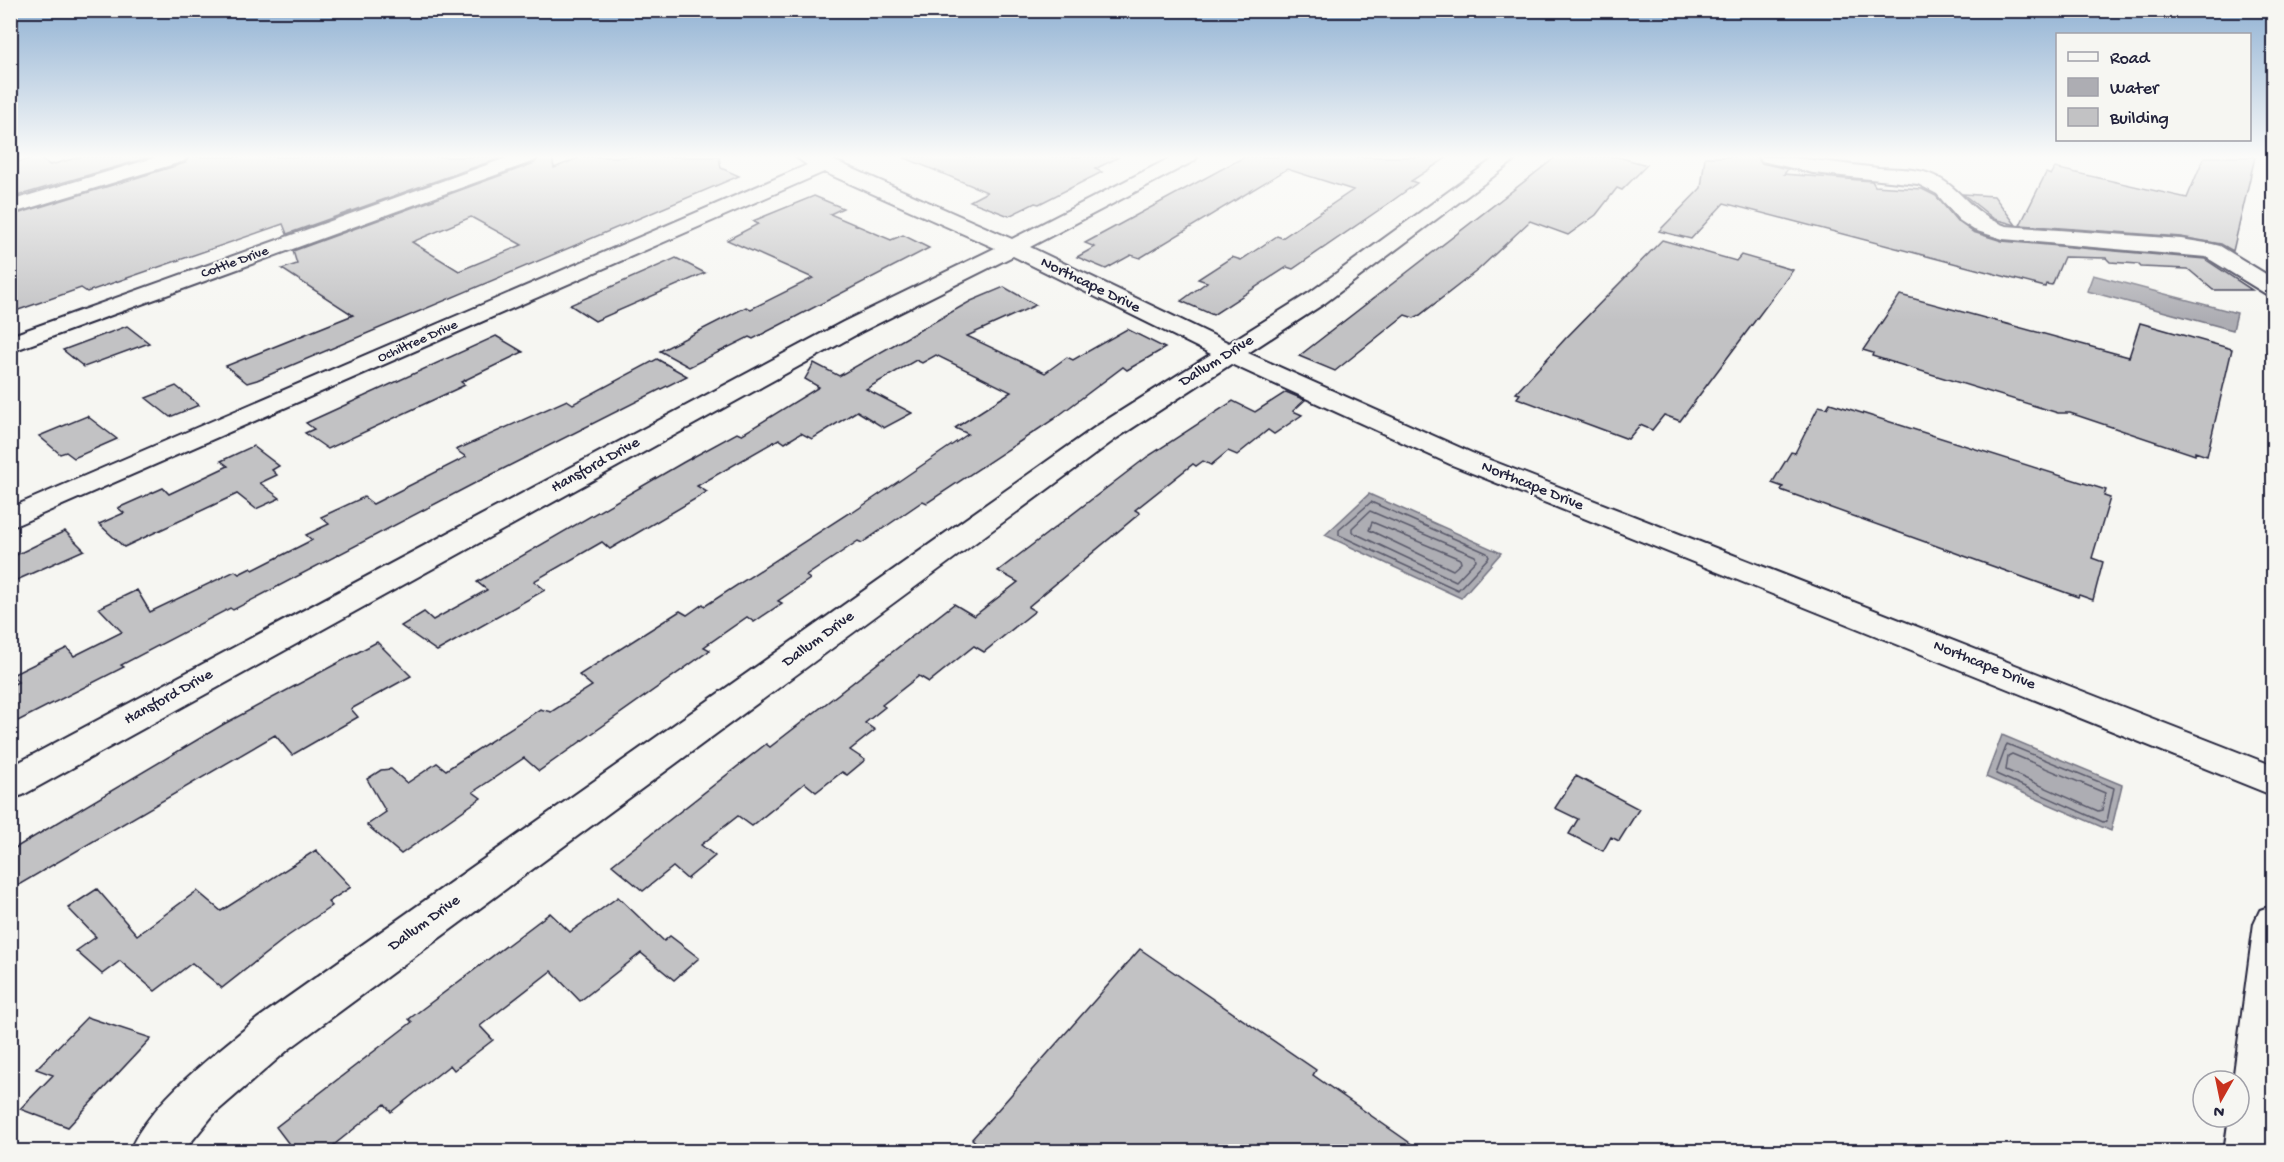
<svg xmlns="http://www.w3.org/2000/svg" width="2284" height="1162" font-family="'Gochi Hand',sans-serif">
  <rect width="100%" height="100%" fill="#f6f6f2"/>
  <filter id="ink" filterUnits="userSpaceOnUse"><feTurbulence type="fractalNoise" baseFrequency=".0167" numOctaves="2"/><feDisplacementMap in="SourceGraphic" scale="12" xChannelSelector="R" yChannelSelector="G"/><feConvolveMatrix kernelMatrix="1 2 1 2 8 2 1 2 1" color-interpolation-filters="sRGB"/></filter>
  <g filter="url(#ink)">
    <path fill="#adadb3" stroke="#757583" stroke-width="1.5" d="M2093 275 2237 313 2233 330 2087 291Z
      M1369 494 1501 553 1461 598 1325 535Z
      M2002 735 2122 785 2111 831 1986 777Z"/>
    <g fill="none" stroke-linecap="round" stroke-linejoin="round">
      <path stroke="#5a5a6b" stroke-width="1.5" d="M1371 502 1487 553 1489 557 1458 590 1339 535V530Z
        M1370 511 1475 556 1476 560 1456 581 1352 532V528Z
        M1372 522 1460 559 1461 563 1453 570 1369 530Z
        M2007 744 2114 788 2107 821 2103 822 1996 774Z
        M2012 754 2105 793 2102 810 2098 811 2006 770 2008 756Z"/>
    </g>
    <path fill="#c2c2c4" stroke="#22223b" stroke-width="1.5" fill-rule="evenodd" d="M37 157 50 165 80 157H150L10 198V164Z
      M189 157H503L287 234 283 224 87 292 81 288 10 313V216L185 163Z
      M539 157H552L554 168 581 157H719L721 168 739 176 257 380 247 383 226 366 353 315 282 269 297 264 293 251 535 163ZM471 217 522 245 459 271 412 242Z
      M903 157H1119L1095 169 1102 172 1039 204 1035 203 1009 216 970 201 987 192Z
      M1244 157H1448L1411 181 1417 183 1392 201 1293 269 1287 267 1213 315 1181 301 1207 282 1198 279 1232 257 1241 260 1277 236 1282 238 1353 190 1287 169 1140 258 1131 255 1106 269 1077 257 1095 247 1085 243Z
      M1556 157H1618L1647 165 1622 190 1617 188 1596 215 1568 235 1530 221 1478 270 1420 315 1414 318 1405 315 1335 371 1299 356Z
      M1705 157H1757L1761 163 1788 169 1784 174 1872 181 1875 186 1922 189 1936 196 1957 221 1973 232 2002 241 2205 259 2252 290H2213L2188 269 2141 267 2138 264 2110 262 2106 258 2064 257 2052 285 2046 284 2045 287 1724 203 1691 239 1659 231 1701 188Z
      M2204 157H2255L2233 251 2221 244 2181 237 2020 225 2046 173 2051 175 2055 168 2187 198Z
      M1963 194 1994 196 2016 225 1994 219Z
      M814 196 843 208 830 214 891 240 903 235 929 248 753 339 749 337 689 367 660 351 746 307 751 309 813 278 727 240 758 224 753 221Z
      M1662 240 1736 261 1741 255 1793 270 1680 421 1664 415 1652 430 1640 425 1628 439 1517 398 1520 394 1516 393 1565 339Z
      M676 258 705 273 595 321 570 305Z
      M1004 287 1036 305 967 336 1045 373 1067 357 1073 360 1127 329 1165 348 1127 370 1123 367 1054 419 927 503 923 501 862 543 858 541 806 576 810 579 778 601 782 603 754 622 747 617 704 647 710 650 539 771 524 758 473 792 481 798 401 854 367 825 386 812 367 779 381 770 391 769 407 783 437 763 446 770 540 709 551 712 592 686 579 675 680 611 687 615 703 604 705 606 850 512 852 513 968 434 955 428 1011 392 936 355 922 363 916 360 866 389 912 413 884 428 857 411 812 439 801 433 785 443 779 439 697 486 707 492 610 549 602 542 534 581 545 590 437 651 401 626 424 612 433 620 487 590 477 582 684 462 737 433 741 435 819 387 805 379 814 363 839 376 971 301Z
      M1900 295 2129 357 2140 323 2232 349 2207 456 2195 452V455L2070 413H2058L1872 356 1873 353 1863 350Z
      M127 326 149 343 84 367 63 350Z
      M496 336 523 352 461 382 465 385 328 449 305 433 314 429 306 423Z
      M657 359 687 376 477 482 233 610 230 608 121 665 124 667 10 725V686L18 682 12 675 67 648 74 656 122 632 99 608 137 590 150 612 235 571 239 574 251 568 253 570 312 540 306 535 329 524 321 517 364 497 373 504 466 457 456 450 567 400 573 404Z
      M176 386 199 405 170 417 146 398Z
      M1286 392 1305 400 1293 411 1302 415 1274 434 1268 430 1237 455 1228 451 1211 465 1203 461 1196 466 1193 464 1135 510 1140 513 1028 607 1035 611 984 652 974 646 929 682 919 676 882 705 885 707 865 723 875 730 850 750 865 760 847 775 842 772 816 792 805 783 752 826 738 816 701 845 715 856 687 879 673 867 643 891 612 865 766 744 770 747 954 604 974 616 1018 582 998 571 1147 457 1233 401 1255 412Z
      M1830 403 2106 490 2104 496 2110 498 2092 558 2103 562 2093 600 2079 595 2078 597 1781 490 1783 487 1772 483 1791 452 1795 453 1819 406 1827 408Z
      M87 416 117 439 74 458 66 452 60 454 39 436Z
      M253 446 279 466 272 470 277 475 260 483 280 498 256 509 237 494 124 547 99 524 124 513 118 508 163 488 169 494 228 466 221 461Z
      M65 531 84 550 10 583V558Z
      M377 642 411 676 351 709 358 717 292 755 275 735 10 890V851L224 724Z
      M1576 776 1639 809 1619 841 1611 837 1603 851 1569 834 1578 819 1555 808Z
      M316 850 351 887 328 902 332 906 288 936 222 988 192 963 155 991 120 961 102 974 76 951 96 937 68 908 97 889 137 935 197 891 221 911Z
      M618 897 664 941 670 936 699 958 674 980 641 953 580 1001 551 971 480 1026 493 1040 454 1070 450 1065 391 1112 385 1104 325 1152H295L276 1127 412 1022 409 1019 550 913 570 932Z
      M1140 949 1316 1070 1313 1075 1423 1152H987L972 1139Z
      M87 1017 151 1038 68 1127 20 1109 53 1075 36 1069Z"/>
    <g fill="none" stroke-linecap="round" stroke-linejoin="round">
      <g stroke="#22223b" stroke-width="4">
        <path id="street" d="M157 157H187L184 161 10 214V201Z
          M509 157H537L534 161 10 352V336Z
          M796 157 833 160 1012 239 1172 157H1197L1194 161 1030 247 1229 343 1309 293 1496 157H1519L1325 303 1248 353 1472 453 2274 766V796L1452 465 1231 364 1117 438 289 1049 214 1114 183 1152H129C150 1101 215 1054 257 1019L1097 426 1211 354 1013 256 861 332 23 795 10 799V767L843 322 995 248 824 172 10 528V508L807 165Z
          M1759 157C1799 156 1839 164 1879 168 1895 169 1915 168 1930 174 1962 186 1969 214 2006 226L2181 239 2212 244 2220 246 2274 279V296L2266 294 2206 257 2003 239 1974 230 1959 220 1937 194 1918 184 1813 173 1762 161Z
          M2274 905 2272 1152H2224L2229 1117H2239V1081H2233L2254 923 2260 910Z"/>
      </g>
      <use href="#street" fill="#f6f6f2" fill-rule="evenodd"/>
    </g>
  </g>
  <linearGradient id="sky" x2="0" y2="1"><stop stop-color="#90b1d3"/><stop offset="0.49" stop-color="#fbfbf9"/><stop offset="1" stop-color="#fbfbf9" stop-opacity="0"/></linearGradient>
  <rect width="2284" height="320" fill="url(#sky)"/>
  <g text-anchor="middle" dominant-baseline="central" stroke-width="4.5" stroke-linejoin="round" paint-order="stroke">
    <g font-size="14" fill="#22223b" stroke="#f6f6f2">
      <text transform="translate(235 263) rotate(-20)">Cottle Drive</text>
      <text transform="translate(418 342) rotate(-24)">Ochiltree Drive</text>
    </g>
    <g font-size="16" fill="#22223b" stroke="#f6f6f2">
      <text transform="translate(1090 286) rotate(26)">Northcape Drive</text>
      <text transform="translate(1217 362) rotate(-32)">Dallum Drive</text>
      <text transform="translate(596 466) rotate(-29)">Hansford Drive</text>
      <text transform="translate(1532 487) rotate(22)">Northcape Drive</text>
      <text transform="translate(819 640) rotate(-36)">Dallum Drive</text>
      <text transform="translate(1984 666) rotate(22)">Northcape Drive</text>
      <text transform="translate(169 698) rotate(-29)">Hansford Drive</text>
      <text transform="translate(425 924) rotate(-36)">Dallum Drive</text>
    </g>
  </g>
  <rect width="2284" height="1162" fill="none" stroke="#f6f6f2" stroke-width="36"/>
  <rect x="18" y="18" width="2248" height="1126" fill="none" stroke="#22223b" stroke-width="2" filter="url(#ink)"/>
  <rect x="2056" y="33" width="195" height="108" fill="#f6f6f2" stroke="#a1a1a9" stroke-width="1.5"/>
  <rect x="2068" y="52" width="30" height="9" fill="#f6f6f2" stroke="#a1a1a9" stroke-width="1.5"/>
  <text x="2110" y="63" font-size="18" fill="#22223b">Road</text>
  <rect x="2068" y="78" width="30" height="18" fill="#adadb3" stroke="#a1a1a9" stroke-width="1.5"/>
  <text x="2110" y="93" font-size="18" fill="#22223b">Water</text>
  <rect x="2068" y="108" width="30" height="18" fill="#c2c2c4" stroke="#a1a1a9" stroke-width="1.5"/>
  <text x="2110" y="123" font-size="18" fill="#22223b">Building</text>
  <g transform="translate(2221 1099) rotate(189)"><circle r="28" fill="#f6f6f2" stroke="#a1a1a9" stroke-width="1.5"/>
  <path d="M0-4.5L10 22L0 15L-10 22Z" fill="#c8321e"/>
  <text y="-9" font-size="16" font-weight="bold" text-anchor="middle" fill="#22223b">N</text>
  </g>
</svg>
